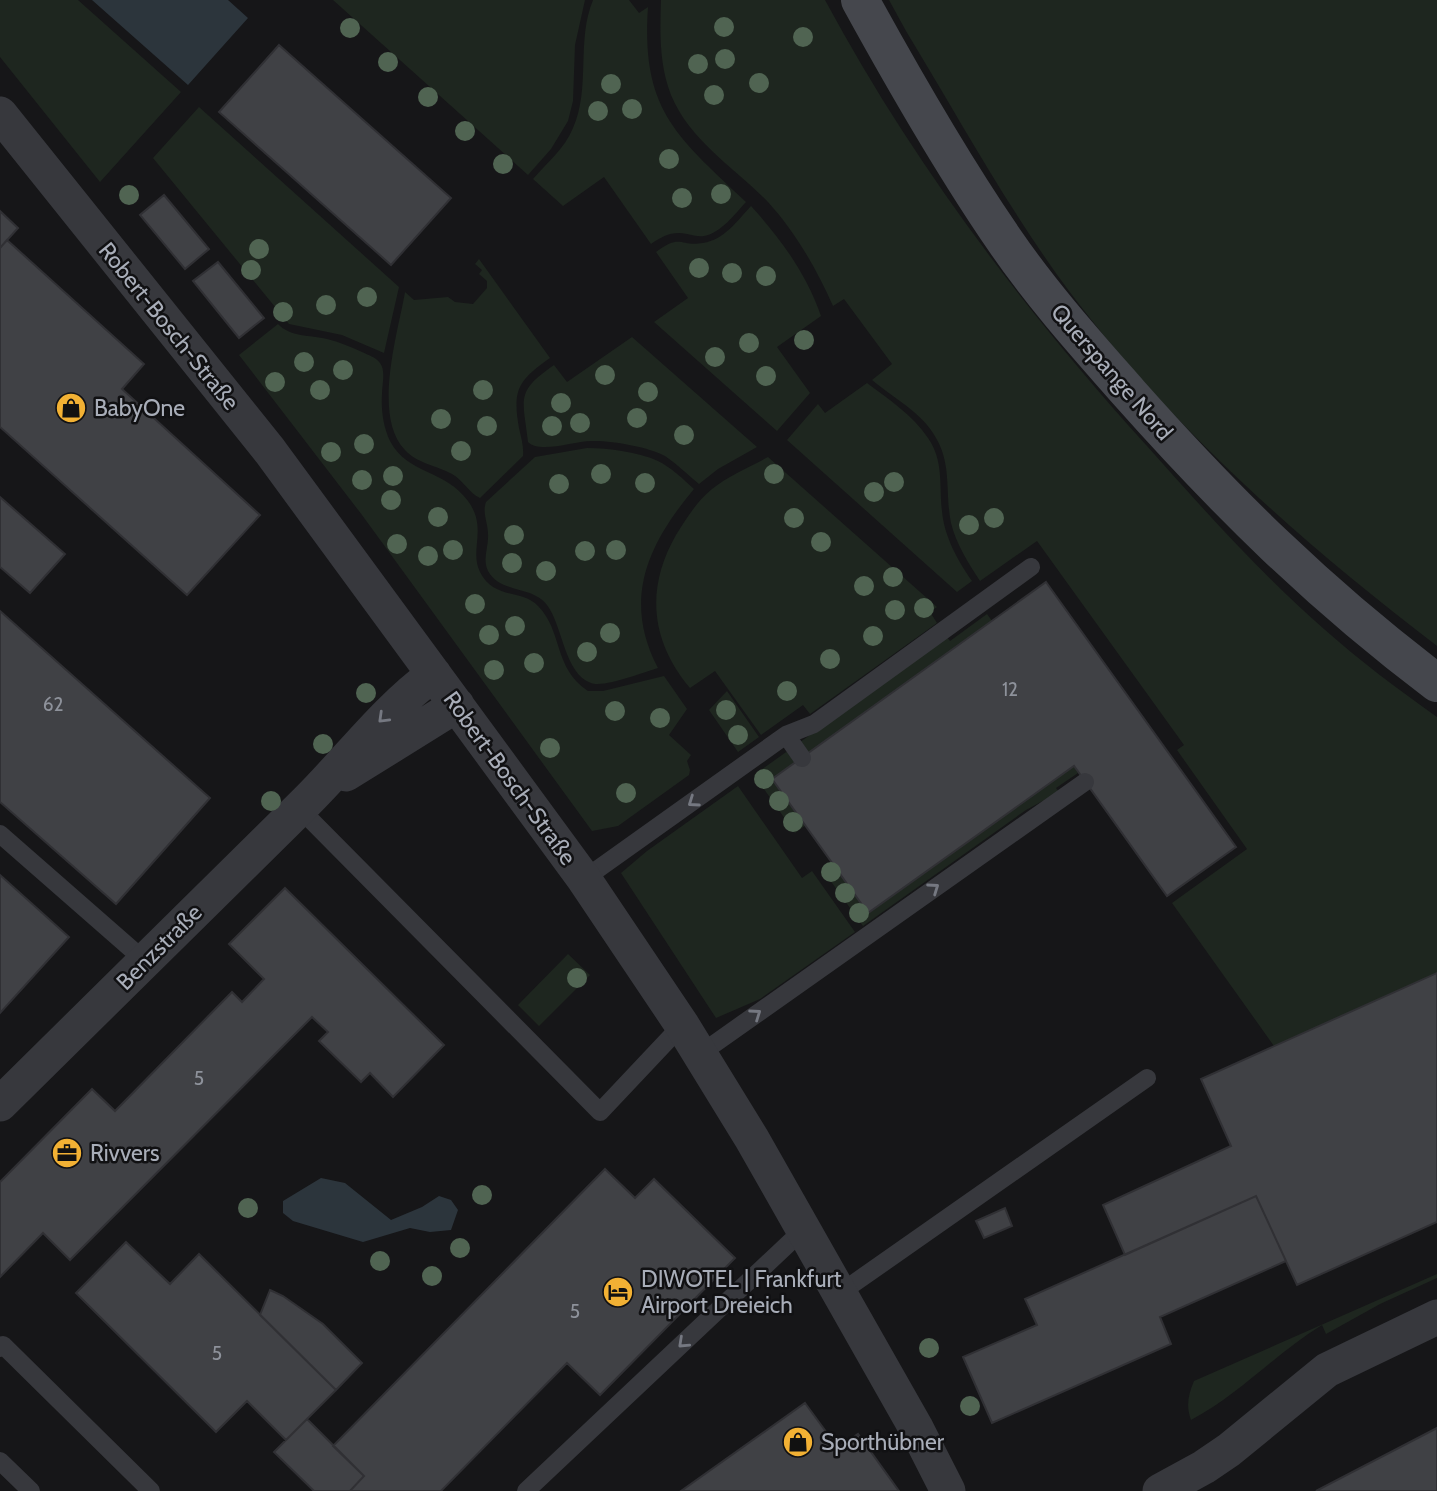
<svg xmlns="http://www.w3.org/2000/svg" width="1437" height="1491" font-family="Cabin,sans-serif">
  <rect width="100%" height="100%" fill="#161618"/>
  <path fill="#1e261f" d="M0 0H78L181 92 100 182 0 57Z
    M333 0H585L575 45 573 101 568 121 551 149 528 175Z
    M593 0H629L639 13 648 7C641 110 676 136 746 202 735 214 721 233 704 236 698 237 693 235 687 234 672 231 663 236 651 244L604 177 563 206 533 179C547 163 565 148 573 128 591 88 576 41 593 0Z
    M661 0H825C912 162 1024 310 1147 446 1203 509 1261 574 1324 629 1360 661 1399 690 1437 717V973L1274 1046 1172 903 1247 849 1177 750 1184 745 1037 541 980 581C969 564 956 544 951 523 945 494 952 465 936 438 922 412 893 398 872 380L892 364 844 299 833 306C816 268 796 233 768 202 735 168 690 141 671 95 659 64 660 33 661 0Z
    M889 0H1437V646C1300 541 1173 429 1069 291 1008 209 959 118 906 31Z
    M199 107 399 287 384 353 342 335 289 324 153 158Z
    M751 206C781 239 806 273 821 316L777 347 810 393 777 431 654 322 688 298 656 252C681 233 680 247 703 243 724 240 738 220 751 206Z
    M479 259 550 358C519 380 512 389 519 428 521 437 524 447 523 456L480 498C470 494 463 480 452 474 436 465 418 464 405 450 372 416 398 333 405 292L414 300 448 297 455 302 473 304 487 288V281L479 274 482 270 475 264Z
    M278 324C290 337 310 335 327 339 339 342 351 347 362 352 368 355 376 357 380 363 386 371 382 384 382 394 381 410 383 426 390 441 408 475 445 469 468 501 488 528 469 550 480 572 494 600 522 589 538 606 563 631 553 668 588 691H603L664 676 687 709 669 735 691 755 687 761 690 770 689 775 618 826 592 831 362 515 239 355Z
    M632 337 757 447 718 469 699 484C688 475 677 464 665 456 649 447 610 440 591 441 574 441 540 454 528 442 523 398 515 392 554 365L567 382Z
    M867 383C888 399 913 415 928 438 944 461 939 485 942 511 944 536 958 561 972 581L957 592 787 440 818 404 825 413Z
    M587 448C609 448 638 452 658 461 672 468 683 479 694 489 648 544 622 599 658 668 644 672 604 688 591 683 564 673 563 626 547 605 532 585 501 594 488 571 482 558 489 547 488 534 488 523 482 513 486 502L535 457Z
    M768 457 937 607 930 612 937 623 810 714 803 705 761 735 715 671 690 688C651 641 645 589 676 535 686 519 697 501 712 489 728 476 750 467 768 457Z
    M987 614 992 621 772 779 806 825 795 833 754 775 947 637 950 641Z
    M727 691 759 737 738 752 709 710Z
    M1074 766 1078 773 1056 788 1059 792 1026 810 863 926 822 869 832 862 869 913Z
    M738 786 802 878 812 871 855 932 760 999 716 1018 621 873 647 851Z
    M568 954 590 975 539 1026 518 1005Z
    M1437 1274V1278L1380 1304 1326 1334 1322 1325C1276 1353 1239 1395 1191 1420 1186 1406 1188 1395 1194 1381Z"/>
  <path fill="#2c353c" d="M92 0H228L248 18 188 85Z
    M321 1178 345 1183 391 1220 422 1207 439 1196 451 1200 458 1210 451 1230 430 1232 410 1228 363 1242 293 1221 283 1213V1201Z"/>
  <path fill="#404145" stroke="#303034" stroke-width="2" d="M279 45 451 198 391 265 219 112Z
    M164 195 209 249 185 269 140 215Z
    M0 211 18 228 0 248Z
    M7 240 144 364 122 389 260 515 187 595 0 427V248Z
    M218 262 264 318 239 338 193 281Z
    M0 497 65 554 30 593 0 567Z
    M1046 582 1236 847 1167 896 1074 766 868 913 772 779Z
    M0 611 210 798 116 904 0 802Z
    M0 875 69 937 0 1013Z
    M285 888 444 1045 393 1097 370 1073 361 1082 319 1041 328 1032 312 1017 70 1260 43 1233 0 1277V1182L92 1089 115 1111 232 992 242 1002 264 979 229 944Z
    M1437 973V1222L1297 1285 1256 1196 1125 1255 1103 1205 1231 1146 1201 1079Z
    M605 1169 635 1198 654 1179 735 1258 600 1395 567 1363 441 1491H350L364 1476 333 1446Z
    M1256 1196 1286 1261 1160 1317 1171 1344 992 1423 963 1357 1037 1325 1025 1299Z
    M1005 1208 1012 1226 984 1238 976 1221Z
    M126 1242 170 1284 199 1254 336 1390 286 1440 247 1401 216 1432 76 1293Z
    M270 1290 283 1296 323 1324 362 1363 336 1390 260 1315Z
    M805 1403 838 1448 858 1434 899 1491H681Z
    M307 1419 364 1476 350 1491H314L274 1452Z
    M1437 1428V1491H1316Z"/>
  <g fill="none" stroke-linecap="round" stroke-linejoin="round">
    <path stroke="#37383d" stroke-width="18" d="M786 735 814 724 1031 567
      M299 808 600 1112 682 1025
      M0 834 145 961
      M584 879 786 735 802 758
      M700 1054 1085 782
      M840 1293 1147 1078
      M0 1348 3 1345 151 1491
      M0 1461 31 1491
      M526 1491 804 1229"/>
    <path stroke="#37383d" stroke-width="35" d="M0 114 270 451 584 879 682 1025 752 1139 916 1428 948 1491
      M346 774 457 705
      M0 1104C102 1003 204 902 307 801 350 758 385 710 434 674
      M1160 1491 1204 1467 1229 1450 1327 1370 1437 1317"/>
    <path stroke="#45474d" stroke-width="38" d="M860 0C905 82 952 164 1005 241 1042 295 1086 344 1129 393 1225 501 1321 596 1437 683"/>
  </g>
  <g fill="#506452">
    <circle cx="724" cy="27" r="10"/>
    <circle cx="350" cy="28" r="10"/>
    <circle cx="803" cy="37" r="10"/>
    <circle cx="725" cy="59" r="10"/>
    <circle cx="388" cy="62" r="10"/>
    <circle cx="698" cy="64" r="10"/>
    <circle cx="759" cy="83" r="10"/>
    <circle cx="611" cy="84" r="10"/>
    <circle cx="714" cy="95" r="10"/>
    <circle cx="428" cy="97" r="10"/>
    <circle cx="632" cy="109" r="10"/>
    <circle cx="598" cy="111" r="10"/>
    <circle cx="465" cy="131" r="10"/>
    <circle cx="669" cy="159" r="10"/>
    <circle cx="503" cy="164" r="10"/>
    <circle cx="721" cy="194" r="10"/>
    <circle cx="129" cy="195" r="10"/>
    <circle cx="682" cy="198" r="10"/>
    <circle cx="259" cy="249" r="10"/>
    <circle cx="699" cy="268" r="10"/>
    <circle cx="251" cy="270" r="10"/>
    <circle cx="732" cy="273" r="10"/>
    <circle cx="766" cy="276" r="10"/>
    <circle cx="367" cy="297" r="10"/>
    <circle cx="326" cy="305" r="10"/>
    <circle cx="283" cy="312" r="10"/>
    <circle cx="804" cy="340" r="10"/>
    <circle cx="749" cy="343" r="10"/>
    <circle cx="715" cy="357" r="10"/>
    <circle cx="304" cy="362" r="10"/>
    <circle cx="343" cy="370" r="10"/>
    <circle cx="605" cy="375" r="10"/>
    <circle cx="766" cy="376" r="10"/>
    <circle cx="275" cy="382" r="10"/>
    <circle cx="320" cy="390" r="10"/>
    <circle cx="483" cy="390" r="10"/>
    <circle cx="648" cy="392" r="10"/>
    <circle cx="561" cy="403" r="10"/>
    <circle cx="637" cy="418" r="10"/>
    <circle cx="441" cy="419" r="10"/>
    <circle cx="580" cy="423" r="10"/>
    <circle cx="487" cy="426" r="10"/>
    <circle cx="552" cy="426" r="10"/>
    <circle cx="684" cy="435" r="10"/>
    <circle cx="364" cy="444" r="10"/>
    <circle cx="461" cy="451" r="10"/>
    <circle cx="331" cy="452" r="10"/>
    <circle cx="601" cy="474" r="10"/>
    <circle cx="774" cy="474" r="10"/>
    <circle cx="393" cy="476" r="10"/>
    <circle cx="362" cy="480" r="10"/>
    <circle cx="894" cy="482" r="10"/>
    <circle cx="645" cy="483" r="10"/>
    <circle cx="559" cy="484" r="10"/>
    <circle cx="874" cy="492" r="10"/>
    <circle cx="391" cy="500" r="10"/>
    <circle cx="438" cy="517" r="10"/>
    <circle cx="794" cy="518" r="10"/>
    <circle cx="994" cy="518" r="10"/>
    <circle cx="969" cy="525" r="10"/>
    <circle cx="514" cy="535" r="10"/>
    <circle cx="821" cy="542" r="10"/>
    <circle cx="397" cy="544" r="10"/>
    <circle cx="453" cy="550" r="10"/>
    <circle cx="616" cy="550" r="10"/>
    <circle cx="585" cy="551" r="10"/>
    <circle cx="428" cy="556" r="10"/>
    <circle cx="512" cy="563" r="10"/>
    <circle cx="546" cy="571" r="10"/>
    <circle cx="893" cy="577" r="10"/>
    <circle cx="864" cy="586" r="10"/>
    <circle cx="475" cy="604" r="10"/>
    <circle cx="924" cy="608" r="10"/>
    <circle cx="895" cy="610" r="10"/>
    <circle cx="515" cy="626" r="10"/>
    <circle cx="610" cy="633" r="10"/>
    <circle cx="489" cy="635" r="10"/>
    <circle cx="873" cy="636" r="10"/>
    <circle cx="587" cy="652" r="10"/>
    <circle cx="830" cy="659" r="10"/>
    <circle cx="534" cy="663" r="10"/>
    <circle cx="494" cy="670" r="10"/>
    <circle cx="787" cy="691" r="10"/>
    <circle cx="366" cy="693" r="10"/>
    <circle cx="726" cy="710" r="10"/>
    <circle cx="615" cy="711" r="10"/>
    <circle cx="660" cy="718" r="10"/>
    <circle cx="738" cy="735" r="10"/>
    <circle cx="323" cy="744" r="10"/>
    <circle cx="550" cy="748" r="10"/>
    <circle cx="764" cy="779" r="10"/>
    <circle cx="626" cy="793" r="10"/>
    <circle cx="271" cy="801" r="10"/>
    <circle cx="779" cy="801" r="10"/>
    <circle cx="793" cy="822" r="10"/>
    <circle cx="831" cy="872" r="10"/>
    <circle cx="845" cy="893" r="10"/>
    <circle cx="859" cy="913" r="10"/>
    <circle cx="577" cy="978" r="10"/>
    <circle cx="482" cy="1195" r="10"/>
    <circle cx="248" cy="1208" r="10"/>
    <circle cx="460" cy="1248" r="10"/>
    <circle cx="380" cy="1261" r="10"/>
    <circle cx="432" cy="1276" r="10"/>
    <circle cx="929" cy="1348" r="10"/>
    <circle cx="970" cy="1406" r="10"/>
  </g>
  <defs><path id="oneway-chevron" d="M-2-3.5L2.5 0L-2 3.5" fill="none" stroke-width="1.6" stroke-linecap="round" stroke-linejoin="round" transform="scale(1.75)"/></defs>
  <g stroke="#757881">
    <use href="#oneway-chevron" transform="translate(383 718) rotate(136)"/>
    <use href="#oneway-chevron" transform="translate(693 802) rotate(145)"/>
    <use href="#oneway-chevron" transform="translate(934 888) rotate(-35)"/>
    <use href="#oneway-chevron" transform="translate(756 1014) rotate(-35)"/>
    <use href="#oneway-chevron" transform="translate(683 1343) rotate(137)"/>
  </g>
  <defs>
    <g id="shop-disc" transform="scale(1.575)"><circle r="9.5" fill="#f2b134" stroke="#111113"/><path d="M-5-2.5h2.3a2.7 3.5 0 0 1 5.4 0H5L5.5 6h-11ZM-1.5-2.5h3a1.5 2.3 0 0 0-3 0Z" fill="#111"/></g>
    <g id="office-disc" transform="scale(1.575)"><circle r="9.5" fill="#f2b134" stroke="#111113"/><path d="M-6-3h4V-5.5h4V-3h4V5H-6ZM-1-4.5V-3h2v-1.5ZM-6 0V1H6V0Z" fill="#111"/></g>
    <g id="hotel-disc" transform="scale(1.575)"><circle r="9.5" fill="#f2b134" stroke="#111113"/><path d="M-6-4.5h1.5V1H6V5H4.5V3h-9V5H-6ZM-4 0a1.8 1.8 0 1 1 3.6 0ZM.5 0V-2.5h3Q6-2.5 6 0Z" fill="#111"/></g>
  </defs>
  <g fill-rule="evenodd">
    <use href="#shop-disc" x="71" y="408"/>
    <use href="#office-disc" x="67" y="1153"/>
    <use href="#hotel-disc" x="618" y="1292"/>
    <use href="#shop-disc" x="798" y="1442"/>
  </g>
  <g text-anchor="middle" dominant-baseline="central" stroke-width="5" stroke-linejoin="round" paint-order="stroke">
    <g font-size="19" fill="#8e929b">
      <text x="1010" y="689">12</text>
      <text x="53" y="704">62</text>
      <text x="199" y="1078">5</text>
      <text x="575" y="1311">5</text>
      <text x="217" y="1353">5</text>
    </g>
    <g font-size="23" fill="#a8adb8" stroke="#111113">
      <text transform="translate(169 326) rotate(51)">Robert-Bosch-Straße</text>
      <text transform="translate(1112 372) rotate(49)">Querspange Nord</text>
      <text transform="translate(510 778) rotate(54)">Robert-Bosch-Straße</text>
      <text transform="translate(159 947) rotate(-45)">Benzstraße</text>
    </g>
    <g font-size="23" fill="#a8adb8" stroke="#111113" text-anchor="start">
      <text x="94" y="408">BabyOne</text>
      <text x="90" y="1153">Rivvers</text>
      <text x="641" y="1279">DIWOTEL | Frankfurt<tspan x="641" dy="26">Airport Dreieich</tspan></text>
      <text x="821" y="1442">Sporthübner</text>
    </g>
  </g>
</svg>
